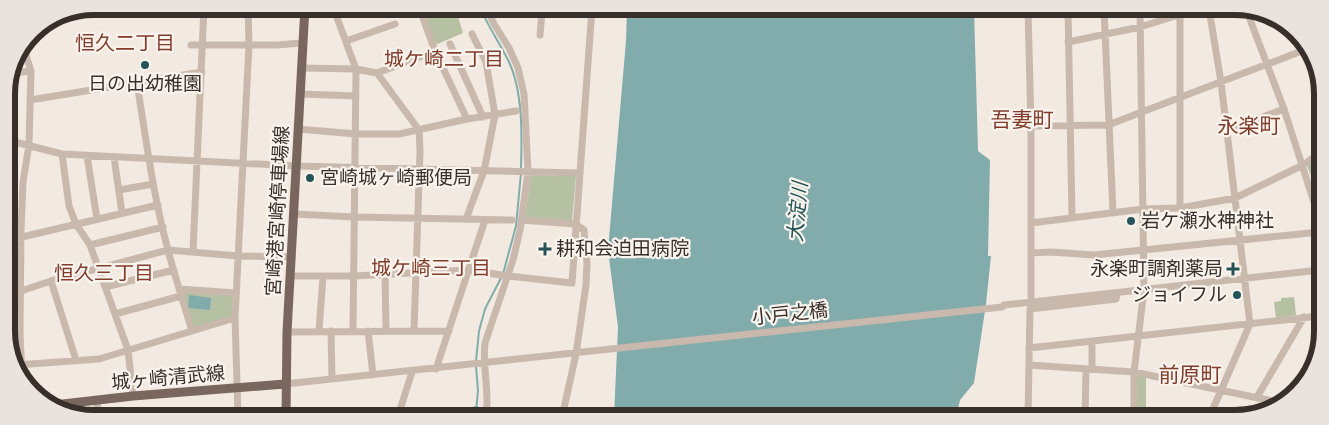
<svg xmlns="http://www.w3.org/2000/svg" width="1329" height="425" font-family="Karla,'Noto Sans JP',sans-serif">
  <rect width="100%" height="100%" fill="#f2e9e1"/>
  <path fill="#b6c0a2" d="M423 7H455L463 33 435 45Z
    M1321 157 1320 200 1318 188 1315 187 1307 166Z
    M531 175 576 176 572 221 525 218Z
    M185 292 233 295 232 316 193 328 183 295Z
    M1294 297 1296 315 1276 318 1274 302 1281 301V298Z
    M1137 376 1146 377V411L1137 409Z"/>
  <path fill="#82acac" d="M627 8 974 9 978 151 990 160 988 256H991L986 304 974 383 960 400 956 418 614 417 618 327 608 250 626 41Z
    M189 295 211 298 210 310 188 308Z"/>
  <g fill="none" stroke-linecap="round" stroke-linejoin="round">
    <path stroke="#82acac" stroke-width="2" d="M480 7C488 27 500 43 509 62 523 92 522 136 521 168
      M1321 189V181
      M503 274 516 226 521 173
      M476 361 479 331 485 309 501 278
      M476 366 478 391 476 411"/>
    <path stroke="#82acac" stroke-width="10" d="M476 417V411"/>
    <path stroke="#c9b9ad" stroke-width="7" d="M333 7 356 69 353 331
      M419 7 435 51 467 119
      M501 7 542 12 540 35
      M1028 9 1031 126V296
      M1068 9 1072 217
      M1104 9 1113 213
      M1180 9V208
      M1246 9 1284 109 1320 221
      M1294 32 1301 51
      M346 41 395 24
      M1068 42 1140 27 1198 9
      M450 44 483 117
      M191 45H277L302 43
      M302 68 356 69 377 73 435 51
      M14 73 31 71
      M377 73 419 130 420 151 414 331
      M137 83C146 139 153 195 168 250 175 277 184 304 192 331
      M300 94 356 96
      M30 100 202 72
      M1031 126 1108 125 1307 49
      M298 129 356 134H399L467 119 516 111
      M1227 130 1284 109
      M7 140 62 154 297 166 580 173
      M62 154 69 206 76 224 90 245 128 350 133 396
      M87 156 97 219
      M114 157 122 213
      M119 190 153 184
      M295 214 354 217 512 220
      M466 219 484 171 495 115 486 62 472 34
      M521 220 575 224 584 230 587 263 586 285 576 354 562 417
      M1031 223 1143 209 1180 208 1235 198 1303 165 1321 152
      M7 236 22 237 158 205
      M90 245 163 227
      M193 251 204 7
      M1031 253 1051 252 1094 255 1320 232
      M385 274 386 331
      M291 276H353L468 270 508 276 572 283 592 8
      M51 281 76 360
      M105 287 174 270
      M179 289 236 293
      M21 291 51 281 168 250 238 256 292 257
      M115 314 181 296
      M319 331 323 276
      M331 331 332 379
      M368 331 373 375
      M287 332 449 331
      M8 334H20
      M1092 341V369
      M1029 348 1320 316
      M16 365 99 359 235 318
      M1029 365 1134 372 1282 403
      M436 369 485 220
      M22 377 20 334 21 230 23 182 29 145 31 71 24 49
      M285 384 1002 307 1004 305 1320 270
      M1257 397 1304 317
      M97 400 98 416
      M238 416 235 318 249 45 248 7
      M398 416 412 372
      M486 417C490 392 482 368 485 343L513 260 520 230 528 172 524 94 518 68 509 48 494 24 486 7
      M1028 418 1030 309 1116 299 1117 294
      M1085 418 1086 369
      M1134 418V372L1144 290 1140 9
      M1209 418 1250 324 1221 82 1209 9"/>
    <path stroke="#79665e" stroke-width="9" d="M54 405 133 396 285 384
      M286 416 287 332 305 7"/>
  </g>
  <g fill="#245457" stroke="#f9f3ed" stroke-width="2">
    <circle cx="145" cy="65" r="5"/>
    <circle cx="310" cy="178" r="5"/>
    <circle cx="1131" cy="221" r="5"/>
    <path d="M542.5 241.5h5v5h5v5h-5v5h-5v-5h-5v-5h5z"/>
    <path d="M1230.5 261.5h5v5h5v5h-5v5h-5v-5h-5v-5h5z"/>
    <circle cx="1237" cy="295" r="5"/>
  </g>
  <g text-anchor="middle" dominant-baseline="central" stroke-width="4.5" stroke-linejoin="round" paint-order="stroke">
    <g font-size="19" fill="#382f2b" stroke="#f9f3ed" text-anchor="start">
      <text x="145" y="84" text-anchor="middle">日の出幼稚園</text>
      <text x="320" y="178">宮崎城ヶ崎郵便局</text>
      <text x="1141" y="221">岩ケ瀬水神神社</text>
      <text x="556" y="249">耕和会迫田病院</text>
      <text x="1223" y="269" text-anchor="end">永楽町調剤薬局</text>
      <text x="1227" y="295" text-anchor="end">ジョイフル</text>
    </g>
    <g font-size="19" fill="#382f2b" stroke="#f9f3ed">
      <text transform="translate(278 211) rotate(-87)">宮崎港宮崎停車場線</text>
      <text transform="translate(790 314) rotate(-6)">小戸之橋</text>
      <text transform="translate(168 378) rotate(-5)">城ヶ崎清武線</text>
    </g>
    <g font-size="20" fill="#813d2b" stroke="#f9f3ed">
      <text x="125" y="43">恒久二丁目</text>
      <text x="444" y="59">城ケ崎二丁目</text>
      <text x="431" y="268">城ケ崎三丁目</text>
      <text x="104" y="273">恒久三丁目</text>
    </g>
    <g font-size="20" font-style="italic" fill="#245457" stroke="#f9f3ed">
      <text transform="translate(798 212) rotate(-85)">大淀川</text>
    </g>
    <g font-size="21" fill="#813d2b" stroke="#f9f3ed">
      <text x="1022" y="120">吾妻町</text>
      <text x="1249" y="126">永楽町</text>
      <text x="1190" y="375">前原町</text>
    </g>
  </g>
  <path d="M0 0H1329V425H0ZM94 15H1235A79 79 0 0 1 1314 94V331A79 79 0 0 1 1235 410H94A79 79 0 0 1 15 331V94A79 79 0 0 1 94 15Z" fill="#eae3dd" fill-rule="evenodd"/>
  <path fill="none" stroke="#382f2b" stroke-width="6" d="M94 15H1235A79 79 0 0 1 1314 94V331A79 79 0 0 1 1235 410H94A79 79 0 0 1 15 331V94A79 79 0 0 1 94 15Z"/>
</svg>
